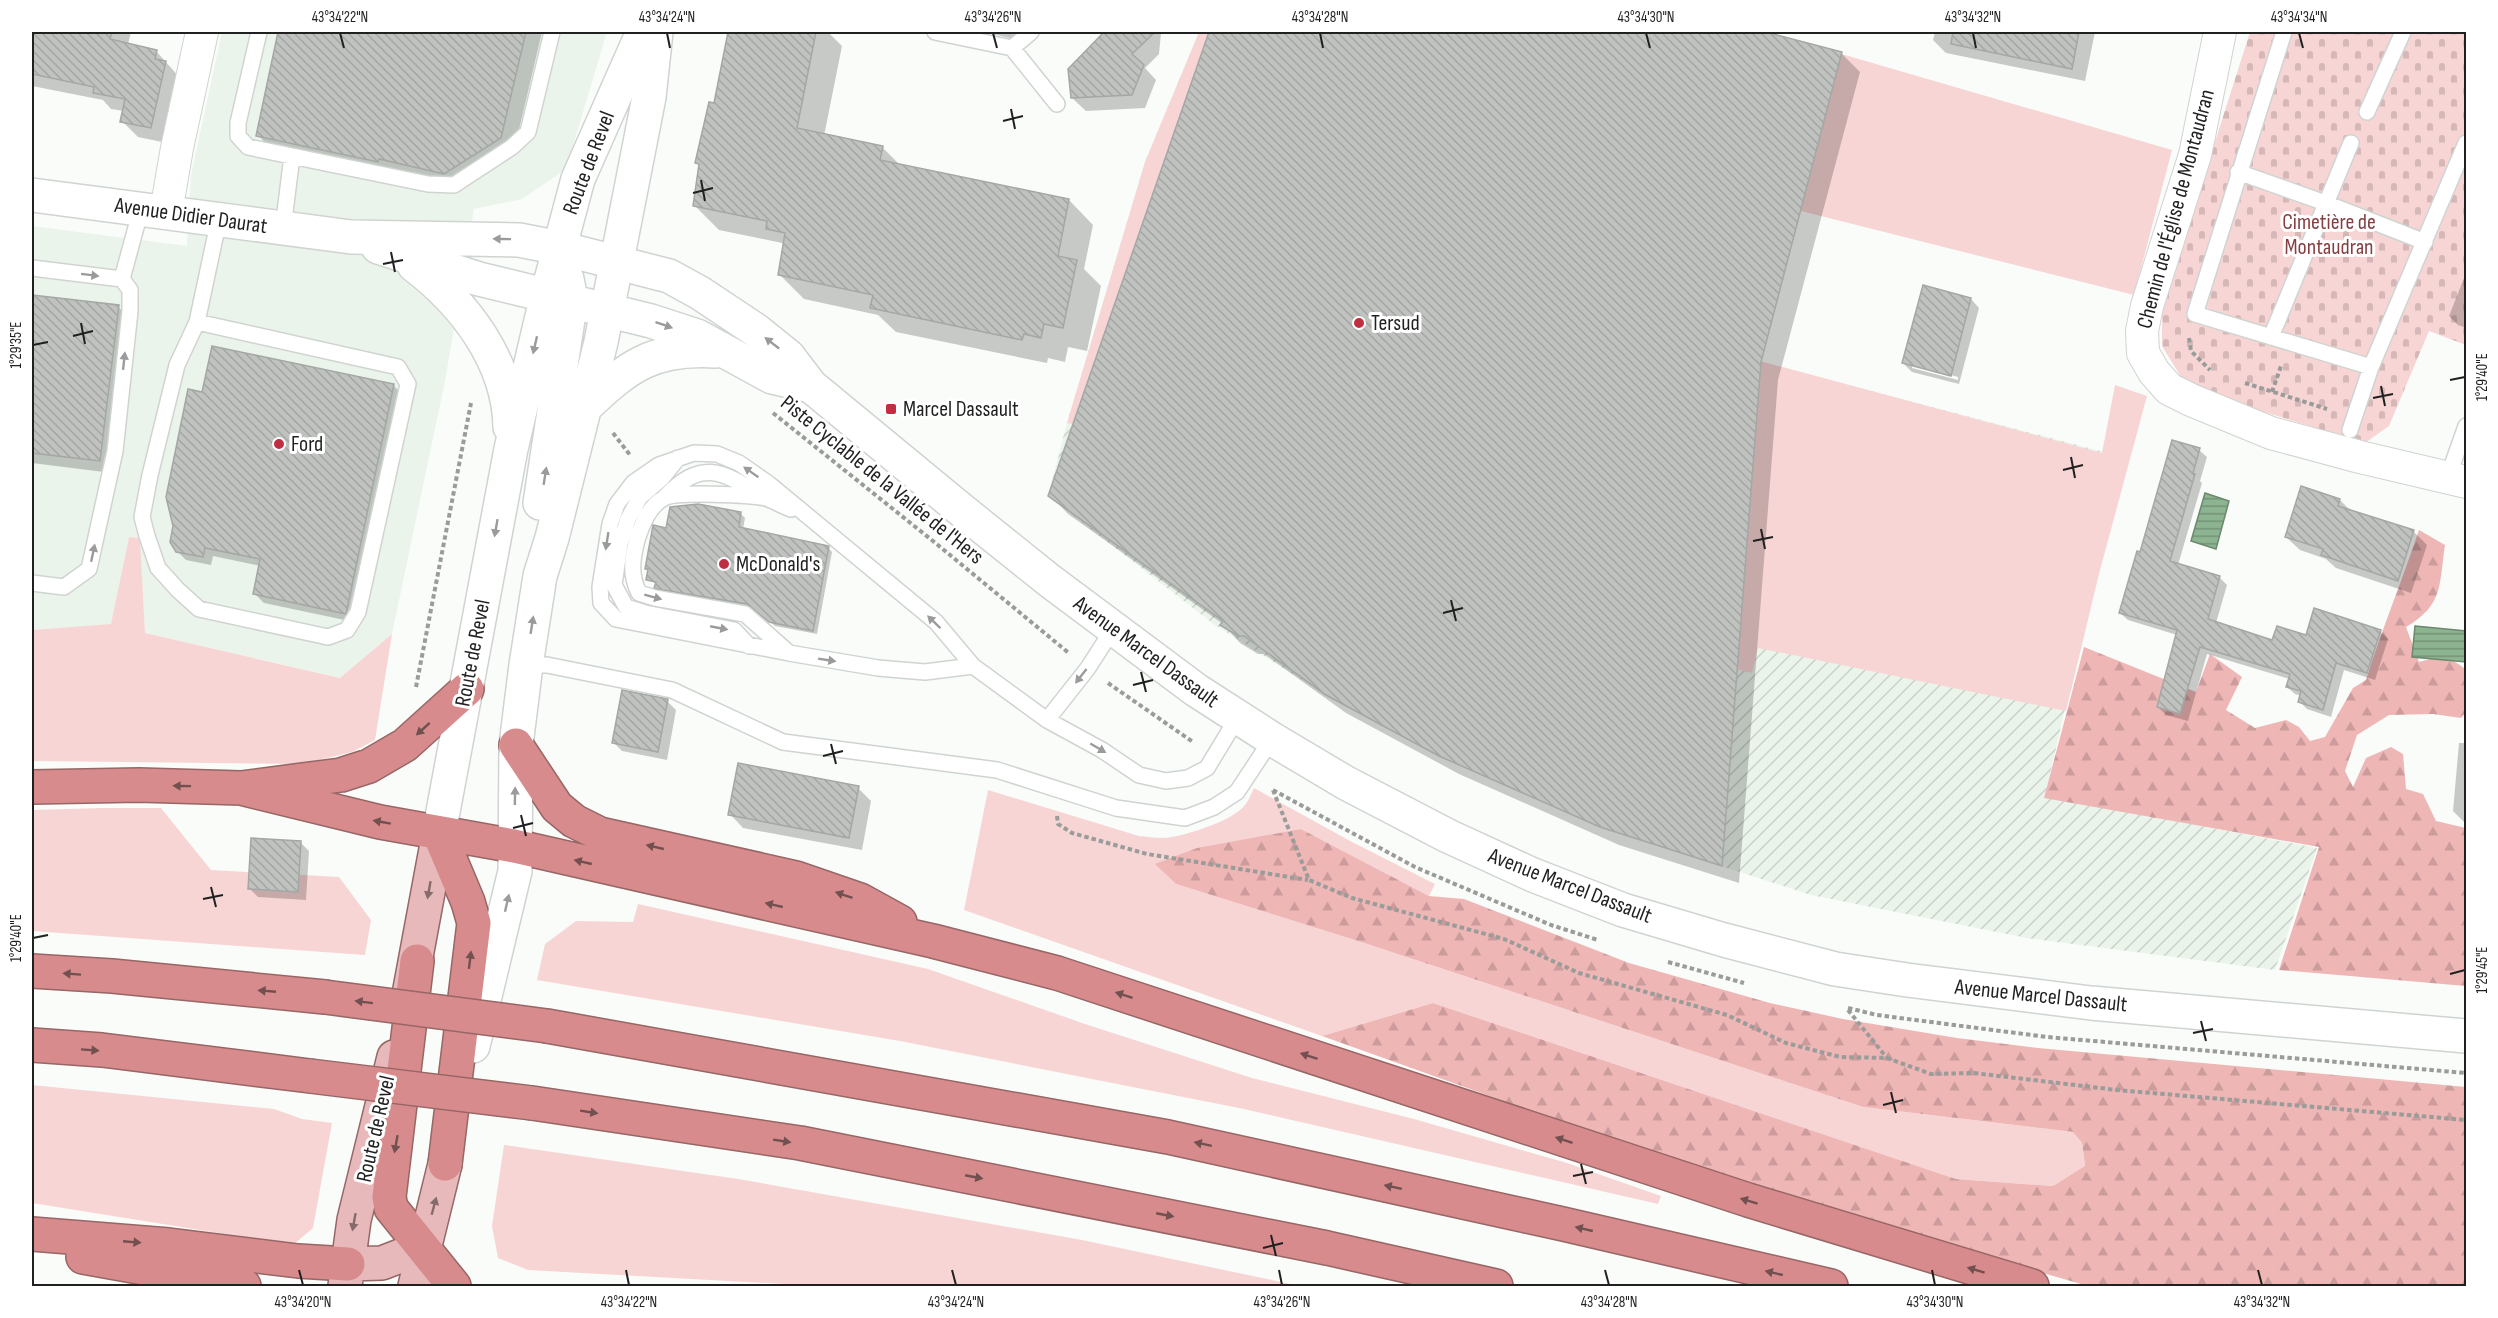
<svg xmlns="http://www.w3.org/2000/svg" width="2498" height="1318" font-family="'Sofia Sans Condensed',sans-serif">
  <defs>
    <pattern id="industrial-furrows" width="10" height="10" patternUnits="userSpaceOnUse" patternTransform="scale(1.5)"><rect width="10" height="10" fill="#ebf4eb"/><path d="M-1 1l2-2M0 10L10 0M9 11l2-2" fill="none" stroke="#c9d1c9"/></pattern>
    <pattern id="forest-firs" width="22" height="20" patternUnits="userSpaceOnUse" patternTransform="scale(1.5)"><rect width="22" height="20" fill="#efb6b6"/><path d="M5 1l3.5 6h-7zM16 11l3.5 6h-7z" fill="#cc9c9c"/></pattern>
    <pattern id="cemetery-stones" width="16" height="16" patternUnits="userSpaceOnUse" patternTransform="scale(1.5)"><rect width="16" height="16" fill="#f8d5d5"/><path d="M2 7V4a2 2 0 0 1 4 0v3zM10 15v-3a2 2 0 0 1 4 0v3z" fill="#d4b7b6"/></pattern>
    <pattern id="water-rules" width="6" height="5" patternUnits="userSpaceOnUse" patternTransform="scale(1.5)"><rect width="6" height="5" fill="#8db490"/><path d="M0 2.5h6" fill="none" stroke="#739275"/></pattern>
    <pattern id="building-back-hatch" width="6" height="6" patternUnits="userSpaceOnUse" patternTransform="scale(1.5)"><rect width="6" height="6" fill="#bfc2bf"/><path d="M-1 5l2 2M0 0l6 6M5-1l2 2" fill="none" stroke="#a4a6a4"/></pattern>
  </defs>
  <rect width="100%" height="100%" fill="#f9fcf9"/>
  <path fill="#ebf4eb" d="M222 32H607L566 169 522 199 474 209 445 381 392 634 341 678 145 633 140 538 129 537 111 625 32 630V226L187 246 191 175Z"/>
  <path fill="url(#industrial-furrows)" d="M1199 32H1766L1842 52 1761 362 2123 457 2045 796 2317 848 2275 970 2027 938 1811 895 1600 827 1439 756 1326 695 1215 625 1048 496 1067 423 1145 162Z"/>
  <path fill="#f8d5d5" d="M1199 32H1257L1245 50 1080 413 1072 424 1067 423 1145 162Z
    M1524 32H1766L2172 150 2134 295 1801 211 1760 361 2102 453 2115 385 2147 396 2099 574 2066 711 1758 648 1752 673 1659 650 1749 168Z
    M129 537 140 538 145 633 340 678 392 634 375 740 352 752 302 764 32 761V630L111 624Z
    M1254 788 1352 842 1435 884 1429 896 1301 829 1156 864 1176 884 1361 942 1863 1107 2073 1132 2082 1143 2085 1167 2053 1186 1956 1179 1433 1003 1322 1036 964 910 988 790 1139 836C1150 837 1161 839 1172 837 1190 834 1234 820 1245 805 1249 800 1251 794 1254 788Z
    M102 808H161L211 870 339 877 371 920 365 955 32 931V810Z
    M638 904 928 969 1085 1024 1252 1078 1414 1119 1567 1163 1661 1196 1658 1204 1244 1109 900 1041 537 980 545 944 576 921 633 922Z
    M32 1085 274 1109 302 1119 332 1123 313 1228 293 1245 32 1203Z
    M504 1145 738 1179 1082 1240 1300 1286H821L528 1270 498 1258 492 1226Z"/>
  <path fill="url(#forest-firs)" d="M2419 530 2445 545C2439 584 2444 605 2406 627L2419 662C2438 656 2451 656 2466 670V712L2461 718 2433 714 2389 715 2357 735 2345 771 2353 787 2366 758 2391 747 2403 754 2406 789 2423 794 2436 821 2466 828V986L2279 970 2319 847 2044 798 2084 647 2196 692 2210 654 2242 677 2226 710 2255 728 2286 720 2299 727 2310 741 2325 737 2353 688 2366 680C2382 629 2402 581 2419 530Z
    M1301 829 1429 896 1464 899 1629 963 1770 1003 1843 1019 1957 1038 2038 1048 2466 1087V1286H2088L1738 1185 1322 1036 1433 1003 1956 1179 2053 1186 2085 1166 2082 1143 2073 1132 1863 1107 1361 942 1176 884 1155 864 1197 848Z"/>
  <path fill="url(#cemetery-stones)" d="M2250 32H2466V345L2429 331 2389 426 2365 443 2212 396 2181 377 2162 346V308Z"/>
  <path fill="url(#water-rules)" stroke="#6c886e" stroke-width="1.5" d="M2205 493 2229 501 2216 549 2191 541Z
    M2415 626 2466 631V662L2412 657Z"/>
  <path fill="#0003" fill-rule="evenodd" d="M32 32H131L128 44 156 51 181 79 167 143 138 137 122 121 124 111 111 109 103 100 32 86Z
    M278 32H542L514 151 458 187 271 149 258 135Z
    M730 32H828L842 46 824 136 882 147 901 166 1069 200 1093 225 1084 269 1101 286 1087 351 1068 347 1065 362 1048 358 1047 363 896 332 878 315 804 299 779 274 784 245 782 243 719 230 694 205 700 166 697 162 715 105Z
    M984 32H1032L1018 40Z
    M1110 32H1159L1161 33 1159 54 1145 68 1156 80 1145 108 1086 111 1072 98 1099 43Z
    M1210 32H1760L1842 54 1860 72 1778 380 1739 883 1619 845 1459 774 1346 713 1264 654H1258L1240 643 1223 624 1068 514 1050 495Z
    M1935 32H2095L2085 81 1946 53 1933 40Z
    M2466 273V328L2458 325 2449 316Z
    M32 296 118 307 131 319 112 473 32 463Z
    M1971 299 1979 308 1959 384 1912 372 1903 363ZM1912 364 1958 377V380L1912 368Z
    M393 385 402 394 354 622 264 603 255 594 261 566 213 556 211 565 186 560 177 551 203 394Z
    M2199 450 2207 457 2200 481 2202 483 2178 565 2219 577 2227 585 2216 623 2273 642 2380 631 2388 639 2375 680 2344 670 2331 717 2307 709 2300 702 2301 696 2295 694 2287 687 2290 679 2207 654 2188 721 2166 715 2158 707 2177 635 2128 620 2120 613 2141 554Z
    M2340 500 2351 511 2413 531 2427 545 2411 593 2336 568 2326 559 2300 550 2286 537Z
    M741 514 745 518 743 529 826 545 832 552 817 634 775 626 752 608 660 591 656 587 657 584 648 580 649 571 647 568 667 530Z
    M667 701 676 710 667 760 622 751 614 743Z
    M2459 743H2466V824L2453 811Z
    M858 788 871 801 862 850 743 828 730 814Z
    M300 842 309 851 306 900 258 897 249 888Z"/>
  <path fill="url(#building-back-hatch)" stroke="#a4a7a4" stroke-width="1.5" d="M32 32H112L110 39 157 50 155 59 166 61 151 128 120 122 125 99 93 93 94 87 32 74Z
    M278 32H526L501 138 444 174 379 159 378 162 256 136Z
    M728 32H816L797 128 883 146 880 160 1069 199 1058 256 1077 260 1063 328 1044 324 1041 338 1024 334 1022 340 870 308 873 295 778 275 785 233 766 229 767 221 693 206 699 164 695 163 709 102 714 103Z
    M1104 32H1155L1132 54 1144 65 1132 95 1071 98 1068 69Z
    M1209 32H1766L1842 52 1761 362 1722 866 1600 827 1439 756 1326 695 1244 636H1238L1220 625 1223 621 1048 496Z
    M1953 32H2079L2072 69 1951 44Z
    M1923 285 1971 298 1951 376 1902 363Z
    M32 295 119 305 100 461 32 453Z
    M212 346 394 384 346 614 253 594 260 559 205 548 203 557 176 552 170 542 173 526 166 497 188 389 202 392Z
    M2172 440 2200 448 2193 473 2195 474 2170 561 2220 576 2208 619 2272 640 2277 626 2306 635 2314 608 2381 630 2367 673 2336 663 2323 710 2298 702 2301 691 2286 687 2290 674 2200 647 2180 714 2157 707 2177 630 2119 613 2137 551 2140 552Z
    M2301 486 2340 499 2338 506 2414 530 2398 581 2321 555 2323 549 2285 537Z
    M698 504 741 512 739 527 829 546 813 631 769 622 747 604 657 589 654 588 656 582 646 580 648 569H645L653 525 666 528 670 507Z
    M622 690 668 699 658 752 612 743Z
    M738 763 859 786 849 838 728 815Z
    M251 838 301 841 298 892 248 889Z"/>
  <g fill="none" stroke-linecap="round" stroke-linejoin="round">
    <g stroke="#d0d4d1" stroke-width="18">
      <path id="lane" d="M259 32 238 123V136L248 147 428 184 454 185 512 147 528 132 552 32
        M935 32 1012 48 1057 104
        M2284 32 2195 314 2371 367 2466 143
        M1012 48 1031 32
        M2367 112 2403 32
        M2238 172 2328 204 2425 242
        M283 228 292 156
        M32 268 122 279 141 209
        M197 322 398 367 408 384 358 612 347 630 328 637 199 609 178 590 158 568 147 536 142 517 150 475 177 365 197 322 219 219
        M2271 337 2351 143
        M2350 430 2371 367
        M678 458 662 478 640 497 628 519 620 544 614 585 626 607 645 613 734 630 749 646
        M2448 477 2466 426
        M664 498C701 459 720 470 761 495
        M32 583 64 587 89 569 115 451 130 311V290L122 279
        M789 653 745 614 655 598 639 593C630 575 632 559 637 540 642 524 649 506 664 498 677 491 750 495 766 498 774 501 783 506 791 509
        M526 665H547L672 690 783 742 997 770 1116 808 1185 818 1214 807 1237 792 1272 739
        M973 666 925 672 878 668 789 653 616 619 601 603 600 587 610 524 617 504 633 483 659 465 694 453 717 454 739 463 769 484 936 622 973 666 1047 720 1102 750 1139 775 1166 781 1188 778 1207 768 1238 717
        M1047 720 1088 668 1113 629"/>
    </g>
    <g stroke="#d0d4d1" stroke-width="34">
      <path id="street" d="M2220 32 2195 155 2147 306 2142 331 2143 353 2154 372 2169 389 2191 400 2271 433 2360 457 2466 482
        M166 212 177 148 202 32"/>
    </g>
    <g stroke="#d0d4d1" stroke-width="36">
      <path id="secondary" d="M32 195 351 237 519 240 560 248 669 276 700 293 757 331 788 356 811 386 959 508 1050 581 1196 690 1272 739 1346 783 1448 836 1533 875 1623 910 1724 940 1835 969 1907 980 2091 1003 2466 1036
        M378 247 479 279 651 321 697 336 772 377 811 386
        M414 265C464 303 509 361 510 427
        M584 408C628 366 653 347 716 351
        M540 503 571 300 567 279
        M439 833 511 449 547 295 578 179 643 32
        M473 1046 515 871 516 745 526 665 540 576 552 538 601 342 649 97 656 32"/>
    </g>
    <g stroke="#976666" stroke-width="36">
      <path id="primary" d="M410 989 439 833
        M348 1264 382 1263 423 1247
        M345 1286 354 1220 394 1057
        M415 1286 445 1164"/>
    </g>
    <g stroke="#976666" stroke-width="36">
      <path id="highway" d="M516 745 557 807 574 821 600 834 796 878 860 900 900 922
        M32 787 139 785 241 788 341 775 369 766 405 745 467 689
        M241 788 380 822 514 846 933 941 1057 973 1748 1200 2032 1286
        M439 833 468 902 474 923 445 1164
        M417 961 389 1197 391 1208 454 1286
        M32 971 112 976 325 997
        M547 1026 1168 1137 1563 1224 1831 1286
        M32 1045 102 1050 310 1076
        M532 1103 800 1143 1327 1248 1496 1286
        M32 1234 169 1245 298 1261 348 1264
        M83 1257 244 1286"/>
    </g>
    <path stroke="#9a9c9a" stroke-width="4" stroke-dasharray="4.5 3" stroke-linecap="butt" d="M2189 338 2191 351 2210 370
      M2245 383 2327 409
      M2272 392 2281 366
      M773 413 933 541 1070 654
      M613 433 630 455
      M1108 683 1193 742
      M416 687 471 403
      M1273 790 1309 880 1352 898 1504 939 1579 973 1727 1015 1786 1043 1840 1057 1887 1058 1931 1074 1974 1073 2117 1090 2466 1120
      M1273 790 1415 867 1551 925 1598 940
      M1057 816 1058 824 1072 833 1147 854 1308 880
      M1668 962 1744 983
      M1848 1008 1877 1015 2047 1037 2466 1073
      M1848 1010 1887 1058"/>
    <use href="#lane" stroke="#fff" stroke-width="15"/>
    <use href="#street" stroke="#fff" stroke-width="32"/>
    <use href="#secondary" stroke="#fff" stroke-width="33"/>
    <use href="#primary" stroke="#e8b9ba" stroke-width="33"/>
    <use href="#highway" stroke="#d88b8c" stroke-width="33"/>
    <g stroke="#976666" stroke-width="36" stroke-linecap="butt">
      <path id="highway-bridge" d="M325 997 547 1026
        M310 1076 532 1103"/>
    </g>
    <use href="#highway-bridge" stroke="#d88b8c" stroke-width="33"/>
  </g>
  <defs><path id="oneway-solid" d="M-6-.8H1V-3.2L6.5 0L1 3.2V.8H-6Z" transform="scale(1.5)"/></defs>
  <g fill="#9a9b9a">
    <use href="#oneway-solid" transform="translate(502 239) rotate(-179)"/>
    <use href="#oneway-solid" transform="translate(90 275) rotate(7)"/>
    <use href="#oneway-solid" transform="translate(664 325) rotate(19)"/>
    <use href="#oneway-solid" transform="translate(772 343) rotate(-142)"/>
    <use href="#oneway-solid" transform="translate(535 345) rotate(103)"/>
    <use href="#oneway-solid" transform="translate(124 361) rotate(-84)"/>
    <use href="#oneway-solid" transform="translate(751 472) rotate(-145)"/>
    <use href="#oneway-solid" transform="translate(545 476) rotate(-81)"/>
    <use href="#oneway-solid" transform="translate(496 528) rotate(100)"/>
    <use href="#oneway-solid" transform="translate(607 541) rotate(99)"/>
    <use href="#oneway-solid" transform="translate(93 553) rotate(-78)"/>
    <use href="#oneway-solid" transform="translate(653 597) rotate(15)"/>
    <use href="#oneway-solid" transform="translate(934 622) rotate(-136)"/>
    <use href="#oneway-solid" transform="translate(532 625) rotate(-81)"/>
    <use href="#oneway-solid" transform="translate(719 628) rotate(11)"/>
    <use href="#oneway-solid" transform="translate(827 660) rotate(9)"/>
    <use href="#oneway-solid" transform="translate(1081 676) rotate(128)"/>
    <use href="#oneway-solid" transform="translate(1098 748) rotate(30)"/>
    <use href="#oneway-solid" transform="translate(515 796) rotate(-89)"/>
    <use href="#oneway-solid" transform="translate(507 903) rotate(-77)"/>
  </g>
  <g fill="#725050">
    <use href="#oneway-solid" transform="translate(423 729) rotate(138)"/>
    <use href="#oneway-solid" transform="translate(182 786) rotate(-179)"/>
    <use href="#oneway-solid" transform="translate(382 822) rotate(-170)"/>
    <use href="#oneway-solid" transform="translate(655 847) rotate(-167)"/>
    <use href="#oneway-solid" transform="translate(583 862) rotate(-167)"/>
    <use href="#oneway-solid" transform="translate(844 895) rotate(-161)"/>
    <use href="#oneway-solid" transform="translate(774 905) rotate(-167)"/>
    <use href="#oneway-solid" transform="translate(470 960) rotate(-83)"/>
    <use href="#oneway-solid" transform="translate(72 974) rotate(-176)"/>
    <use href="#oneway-solid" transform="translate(267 991) rotate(-175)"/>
    <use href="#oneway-solid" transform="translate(1124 995) rotate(-162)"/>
    <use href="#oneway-solid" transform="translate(364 1002) rotate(-173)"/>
    <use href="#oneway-solid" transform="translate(90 1050) rotate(4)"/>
    <use href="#oneway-solid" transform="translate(1309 1056) rotate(-162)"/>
    <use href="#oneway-solid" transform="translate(589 1112) rotate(9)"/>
    <use href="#oneway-solid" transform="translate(1564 1140) rotate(-162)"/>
    <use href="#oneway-solid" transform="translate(782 1141) rotate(9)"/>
    <use href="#oneway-solid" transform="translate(396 1144) rotate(100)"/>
    <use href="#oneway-solid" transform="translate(1203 1144) rotate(-168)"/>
    <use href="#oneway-solid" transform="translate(974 1177) rotate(11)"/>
    <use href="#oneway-solid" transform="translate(1393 1187) rotate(-168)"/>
    <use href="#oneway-solid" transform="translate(1749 1201) rotate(-163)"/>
    <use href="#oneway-solid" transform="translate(1165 1215) rotate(11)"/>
    <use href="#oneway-solid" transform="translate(1584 1229) rotate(-167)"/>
    <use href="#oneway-solid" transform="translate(132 1242) rotate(5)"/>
    <use href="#oneway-solid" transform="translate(1976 1270) rotate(-163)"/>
    <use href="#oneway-solid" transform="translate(1774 1273) rotate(-167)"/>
  </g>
  <g fill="#846c6c">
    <use href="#oneway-solid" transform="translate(429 890) rotate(100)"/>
    <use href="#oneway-solid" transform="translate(434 1206) rotate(-75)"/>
    <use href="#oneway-solid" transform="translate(354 1222) rotate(100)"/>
  </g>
  <path fill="none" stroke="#1f201f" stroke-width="2" d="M340 33 344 48M667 33 670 48M993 33 997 48M1320 33 1323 48M1646 33 1650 48M1973 33 1976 48M2299 33 2303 48M1011 109 1015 129M1003 121 1023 116M701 180 705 201M693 193 713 188M391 252 395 272M383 264 403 260M81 323 85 344M73 336 93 331M33 345 48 342M2450 380 2465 377M2381 386 2385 406M2373 398 2393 394M2071 457 2075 478M2063 470 2083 465M1761 529 1765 549M1753 541 1773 537M1451 600 1456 621M1443 613 1463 608M1141 672 1146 692M1133 685 1153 680M831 744 836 764M823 756 843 751M521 815 526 836M513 828 533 823M211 887 216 907M203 899 223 895M33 938 48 935M2450 974 2465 970M2201 1021 2206 1041M2193 1033 2213 1029M1891 1092 1896 1113M1883 1105 1903 1100M1581 1164 1586 1184M1573 1176 1593 1172M1271 1235 1276 1256M1263 1248 1283 1243M299 1270 303 1285M626 1270 629 1285M952 1270 956 1285M1279 1270 1282 1285M1605 1270 1609 1285M1932 1270 1935 1285M2258 1270 2262 1285"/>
  <g fill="#bf2e41" stroke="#fff" stroke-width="2">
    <circle cx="1359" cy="323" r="6"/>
    <rect x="885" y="403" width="12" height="12" rx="3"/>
    <circle cx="279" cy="444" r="6"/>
    <circle cx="724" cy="564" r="6"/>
  </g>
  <g text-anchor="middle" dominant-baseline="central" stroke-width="6" stroke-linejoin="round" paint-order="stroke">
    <g font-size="22" fill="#1f201f" stroke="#fff">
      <text transform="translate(589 163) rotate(-69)">Route de Revel</text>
      <text transform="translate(2176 209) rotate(-75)">Chemin de l'Église de Montaudran</text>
      <text transform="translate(191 216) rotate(8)">Avenue Didier Daurat</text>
      <text transform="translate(882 480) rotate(39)">Piste Cyclable de la Vallée de l'Hers</text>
      <text transform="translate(1146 652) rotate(36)">Avenue Marcel Dassault</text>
      <text transform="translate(473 653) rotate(-79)">Route de Revel</text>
      <text transform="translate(1570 886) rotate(21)">Avenue Marcel Dassault</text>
      <text transform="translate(2041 996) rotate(6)">Avenue Marcel Dassault</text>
      <text transform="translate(376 1129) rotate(-77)">Route de Revel</text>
    </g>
    <g font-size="22" fill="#853f42" stroke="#fff">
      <text x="2329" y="222">Cimetière de<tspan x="2329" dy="25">Montaudran</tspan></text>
    </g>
    <g font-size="22" fill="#1f201f" stroke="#fff" text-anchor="start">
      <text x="1371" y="323">Tersud</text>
      <text x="903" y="409">Marcel Dassault</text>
      <text x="291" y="444">Ford</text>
      <text x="736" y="564">McDonald's</text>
    </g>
  </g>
  <rect width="2498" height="1318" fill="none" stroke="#ffffff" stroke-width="66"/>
  <rect x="33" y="33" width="2432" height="1252" fill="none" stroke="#1f201f" stroke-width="2"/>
  <g font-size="15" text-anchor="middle" fill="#1f201f">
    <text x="340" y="22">43°34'22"N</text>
    <text x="667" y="22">43°34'24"N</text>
    <text x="993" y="22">43°34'26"N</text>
    <text x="1320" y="22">43°34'28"N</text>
    <text x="1646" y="22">43°34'30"N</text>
    <text x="1973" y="22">43°34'32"N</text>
    <text x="2299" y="22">43°34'34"N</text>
    <text transform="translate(16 345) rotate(-90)" y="5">1°29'35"E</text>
    <text transform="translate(2482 377) rotate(-90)" y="5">1°29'40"E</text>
    <text transform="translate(16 938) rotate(-90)" y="5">1°29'40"E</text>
    <text transform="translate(2482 970) rotate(-90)" y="5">1°29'45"E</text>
    <text x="303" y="1307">43°34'20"N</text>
    <text x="629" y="1307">43°34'22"N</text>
    <text x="956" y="1307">43°34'24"N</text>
    <text x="1282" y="1307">43°34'26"N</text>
    <text x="1609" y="1307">43°34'28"N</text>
    <text x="1935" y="1307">43°34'30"N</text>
    <text x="2262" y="1307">43°34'32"N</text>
  </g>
</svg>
